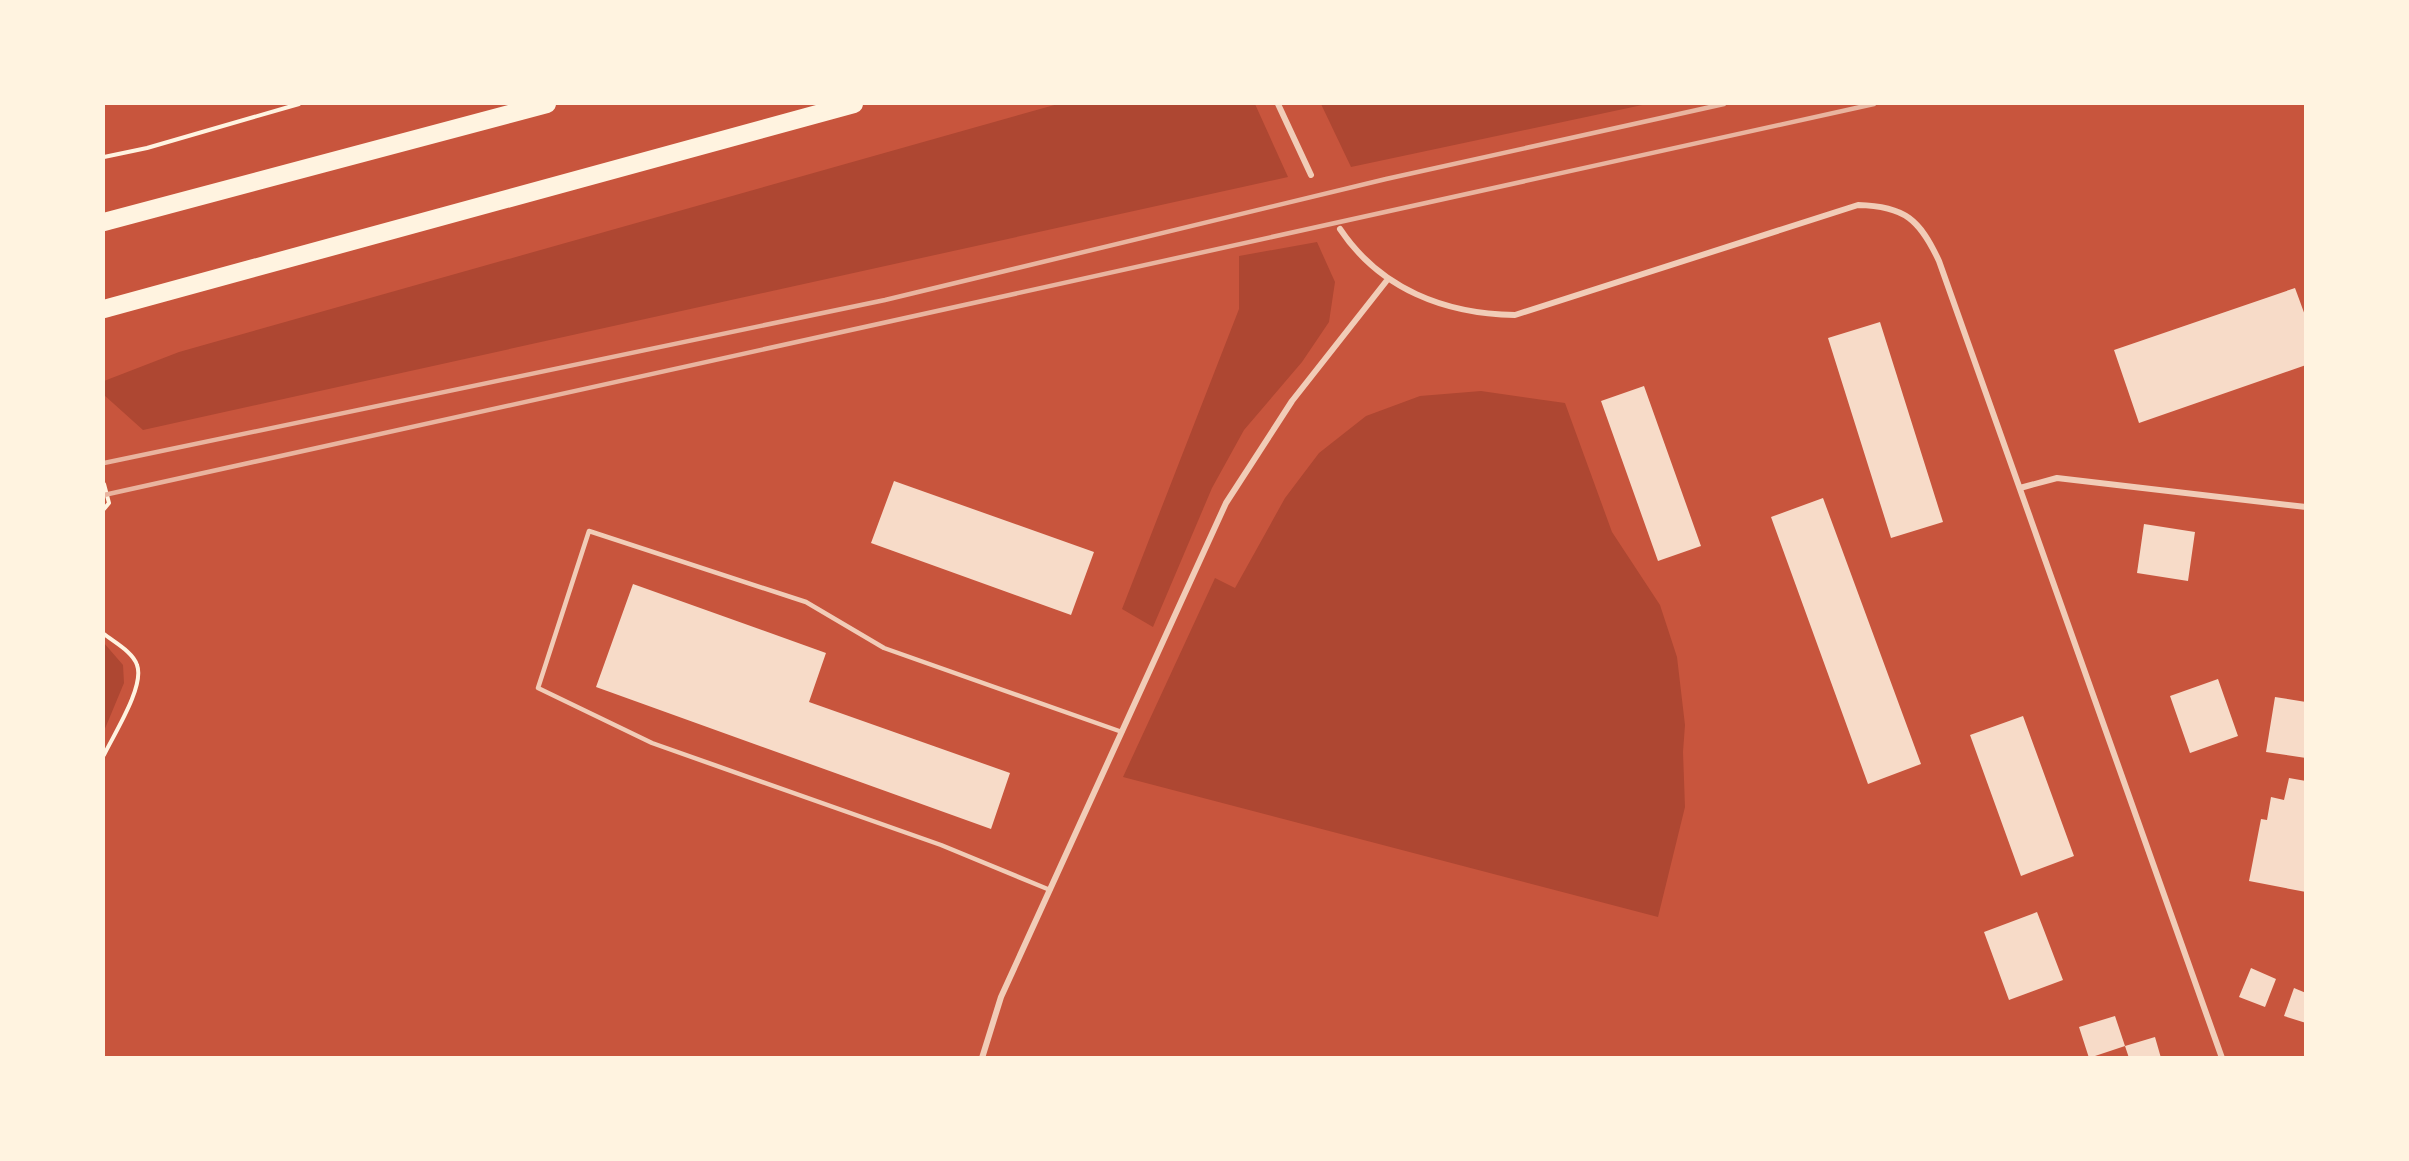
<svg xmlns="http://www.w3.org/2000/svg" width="2409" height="1161" font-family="Barlow,sans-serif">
  <rect width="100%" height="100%" fill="#c8553d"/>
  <path fill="#ae4732" d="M1058 104H1255L1288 177 143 430 104 395V381L179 352Z
    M1321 104H1647L1351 167Z
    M1317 242 1335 282 1329 322 1302 362 1244 430 1212 488 1153 627 1122 609 1239 309V256Z
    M1481 391 1565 403 1612 532 1660 605 1677 657 1685 725 1683 752 1685 807 1658 917 1123 777 1215 578 1235 588 1285 498 1319 453 1366 416 1420 396Z
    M104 643 123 665 124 683 104 731Z"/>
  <path fill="#f7dbc8" d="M2295 288 2306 318V365L2139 423 2114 350Z
    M1880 322 1943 522 1891 538 1828 338Z
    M1644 386 1701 546 1658 561 1601 401Z
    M894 481 1094 552 1071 615 871 543Z
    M1823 498 1921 764 1868 784 1771 517Z
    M2144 524 2195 532 2188 581 2137 573Z
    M633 584 826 653 809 702 1010 773 991 829 596 687Z
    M2218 679 2238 736 2190 753 2170 696Z
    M2275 697 2306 702V758L2266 752Z
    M2023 716 2074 856 2021 876 1970 735Z
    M2289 778 2306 781V892L2249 881 2261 819 2267 820 2271 797 2284 800Z
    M2037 912 2063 980 2009 1000 1984 932Z
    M2251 968 2276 979 2265 1007 2239 997Z
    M2294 988 2306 993V1023L2284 1016Z
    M2115 1016 2125 1046 2089 1058 2079 1027Z
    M2155 1037 2161 1058H2129L2125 1046Z"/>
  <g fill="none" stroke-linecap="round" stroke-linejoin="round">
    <path stroke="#fff3e0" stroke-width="4" d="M104 157 147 148 299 104
      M104 484 109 503 104 509
      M104 634C114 642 133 652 137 665 145 686 114 734 104 755"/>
    <path stroke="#f1ccb7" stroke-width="4.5" d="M1050 890 941 845 652 743 538 688 589 531 806 602 884 648 1122 732"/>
    <path stroke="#f1ccb7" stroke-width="6" d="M1278 104 1311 175
      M1340 229C1380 289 1445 314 1515 315L1858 205C1905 206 1920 220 1939 261L2222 1058
      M2020 488 2057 478 2306 507
      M982 1058 1001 997 1226 503 1292 401 1388 279"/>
    <path stroke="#fff3e0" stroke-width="18" d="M104 222 547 104
      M104 309 854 104"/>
    <path stroke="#e9b49f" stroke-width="4.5" d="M104 463 885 300 1386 179 1724 104
      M104 495 1874 104"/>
  </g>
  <rect width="2409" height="1161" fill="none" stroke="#fff3e0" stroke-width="210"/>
</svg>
